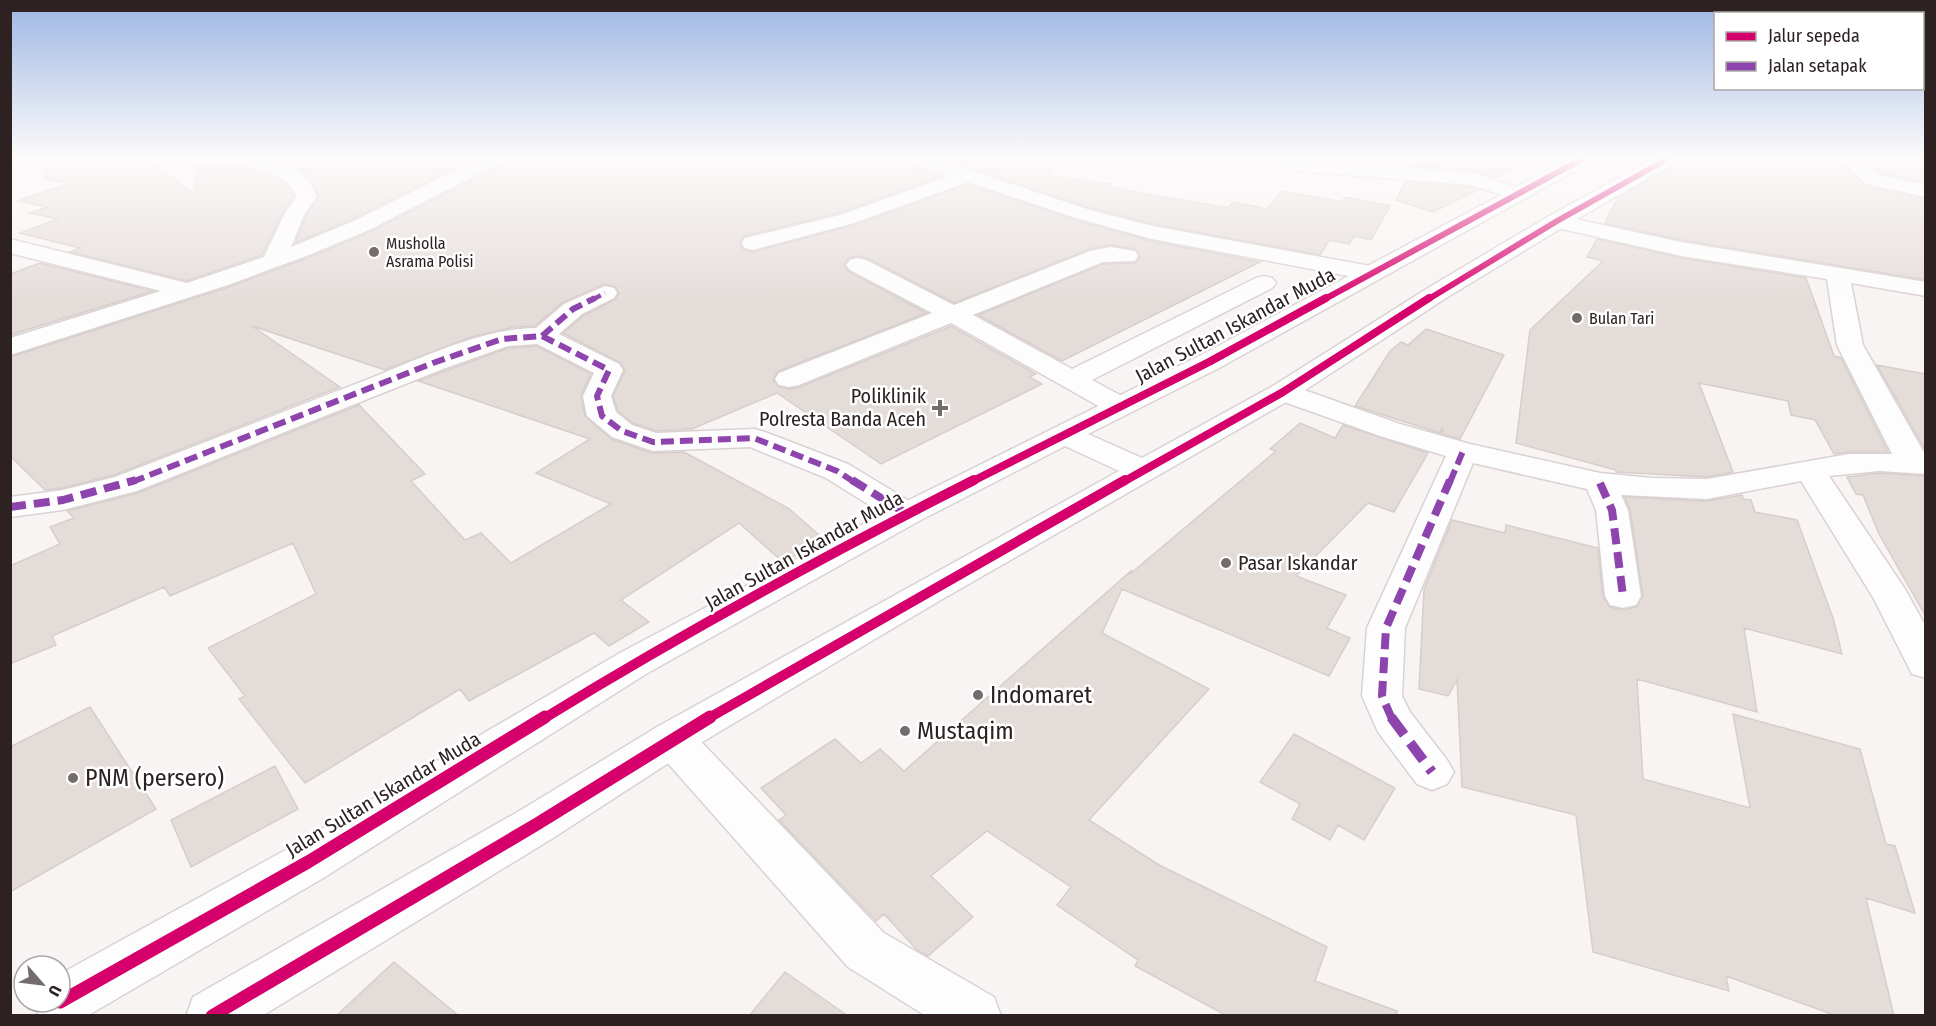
<svg xmlns="http://www.w3.org/2000/svg" width="1936" height="1026" font-family="'Fira Sans Condensed',sans-serif">
  <rect width="100%" height="100%" fill="#f9f4f4"/>
  <path fill="#e4dcd9" stroke="#d6cecb" stroke-width="1.5" d="M46 159H147L195 194 197 168H246L274 177 286 185 294 196 282 214 262 255 187 281 70 252 80 248 20 233 58 219 30 213 47 207 18 201 69 183 45 179Z
    M278 159H473L353 219 295 243 306 216 319 195 299 168Z
    M504 159H906L909 165 942 176 839 213 744 236 740 244 744 250 752 252 855 225 968 184 1075 220 1151 241 1260 262 1062 361 978 315 1103 264 1135 263 1140 257 1135 249 1110 245 1090 249 954 303 867 258 859 256 849 258 844 265 849 272 927 313 778 371 773 380 779 387 789 389 800 387 951 326 1036 374 1029 377 1042 384 881 464 777 393 692 429 656 431 633 423 618 411 613 396 625 371 621 363 563 333 583 316 616 299 619 294 616 287 605 284 563 302 535 326 515 327 471 337 385 370 252 326 340 387 114 475 63 488 45 490 10 456V357L229 287 310 257 370 232 501 165Z
    M943 159H1061L1048 175 1110 184 1108 187 1228 208 1233 202 1267 209 1282 191 1342 202 1345 197 1390 206 1371 240 1354 236 1349 244 1329 240 1320 255 1153 224 1091 208Z
    M1416 159H1527L1496 178 1474 171 1413 166Z
    M1678 159H1839L1866 186 1926 199V280L1681 240 1605 223 1618 198 1675 165Z
    M1864 159H1915L1926 170V183L1880 173Z
    M1405 182 1471 187 1478 190 1433 212 1396 200Z
    M1597 239 1681 258 1806 278 1834 356 1841 358 1888 452H1849L1834 454 1815 420 1791 415 1788 401 1699 383 1733 472 1707 477 1616 472V470L1516 443 1530 330 1603 261 1587 257Z
    M40 263 153 291 10 335V274Z
    M1426 329 1504 355 1460 439 1442 434 1443 428 1440 433 1355 406 1390 351 1401 342 1408 345Z
    M537 346 591 374 581 395 585 416 611 439 652 453 684 452 788 508 825 540 783 562 739 523 621 600 649 622 609 646 594 633 469 701 460 689 305 783 239 699 245 696 208 648 316 594 293 543 170 596 164 587 52 636 56 645 10 664V566L60 544 50 527 74 518 67 511 138 493 359 405 425 474 411 481 465 540 481 533 511 563 611 504 536 473 590 439 418 381 508 348Z
    M1877 365 1926 374V451Z
    M1300 423 1335 438 1343 425 1428 453 1394 512 1368 503 1296 576 1346 595 1327 628 1350 638 1329 676 1122 589 1102 633 1209 689 1089 820 1159 865 1327 947 1315 981 1397 1011 1396 1016H1227L1135 966 1138 960 1057 905 1071 887 987 831 931 876 973 917 928 956 917 950 884 914 876 921 779 820 786 815 761 788 835 739 861 763 880 749 904 771 1131 571 1130 574 1276 451 1270 449Z
    M1879 473 1926 476V617L1879 534 1863 495 1856 494 1847 477Z
    M1742 495 1743 499 1751 500 1755 512 1797 520 1833 618 1842 654 1744 628 1757 712 1637 679 1643 779 1750 808 1733 714 1860 749 1886 844 1895 846 1915 913 1866 898 1894 1016H1837L1726 976 1729 991 1593 952 1576 815 1462 787 1457 680 1448 696 1419 689 1424 589 1452 520 1505 533 1506 525 1598 548 1603 597 1610 607 1624 610 1636 607 1643 596 1630 510 1625 497 1707 501Z
    M90 707 156 809 10 892V747Z
    M1294 734 1395 788 1364 840 1338 825 1330 840 1292 819 1300 804 1260 782Z
    M275 766 298 809 191 867 171 820Z
    M394 962 459 1016H336Z
    M785 972 848 1016H749Z"/>
  <g fill="none" stroke-linecap="round" stroke-linejoin="round">
    <g stroke="#dad1d2" stroke-width="3">
      <path id="minor" d="M173 159C203 159 269 152 294 167 305 174 311 185 317 196L304 215 291 247 354 221 478 159H502L500 163 369 230 309 255 228 285 10 355V338L161 291 10 253V239L187 283 264 257 284 215 297 196C275 156 221 167 182 165L175 163Z
        M908 159H936L1090 210 1153 226 1370 266 1378 268 1382 273 1378 278 1370 280 1152 239 1076 218 968 182 854 223 753 250 745 248 742 243 745 238 840 215 949 176 910 163Z
        M1239 159H1294L1474 173 1525 190 1528 194 1525 198 1518 200 1471 185 1247 167 1240 165Z
        M1841 159H1861L1879 175 1926 185V197L1866 184Z
        M1557 215 1681 242 1926 282V296L1851 283 1863 345 1926 456V474L1879 471 1829 476 1905 589 1926 627V678L1912 674 1874 599 1801 481 1707 499 1621 495 1628 510 1641 596 1636 605 1623 608 1610 605 1605 596 1596 510 1587 489 1473 463 1405 628 1402 696 1410 712 1447 760 1454 772 1447 784 1432 790 1417 784 1378 732 1362 696 1367 628 1446 456 1380 436 1273 398 1269 392 1273 386 1283 384 1293 386 1400 424 1470 444 1600 473 1652 478 1707 479 1849 454H1892L1837 345 1827 279 1681 256 1549 226 1546 221 1549 216Z
        M1110 247 1135 251 1138 256 1135 261 1103 262 973 315 1072 369 1256 278 1264 276 1272 278 1276 283 1272 288 1092 380 1129 400 1133 406 1129 412 1119 415 1109 412 951 323 799 385 789 387 779 385 775 379 779 373 932 313 850 270 846 265 850 260 858 258 866 260 954 305 1090 251Z
        M605 286 614 288 617 293 614 298 582 314 559 334 619 364 623 370 611 396 616 412 632 425 656 433 754 429 765 432 848 464 919 507 924 514 919 521 907 524 895 521 826 478 750 447 653 451 612 437 587 416 583 396 594 373 537 344 508 346 443 369 137 491 63 510 10 517V497L63 490 115 477C199 445 282 412 366 380 416 360 482 328 536 328L564 304Z
        M672 722 687 727 884 933 994 997 1001 1016H926L848 967 657 751 651 739 657 727Z"/>
    </g>
    <g stroke="#dad1d2" stroke-width="3">
      <path id="highway" d="M1568 159H1591L1589 163 1219 368 1088 434 1142 458 1273 386 1428 288 1549 216 1653 159H1676L1674 163 1565 226 1446 298 1293 398 939 601 687 751 553 838 262 1016H186L193 997 521 810 657 727 1119 471 1065 446 919 521 646 674 325 877 87 1016H39L34 1002H60V974L291 847 618 654 895 507 1199 356Z"/>
    </g>
    <use href="#minor" fill="#fefdfd" fill-rule="evenodd"/>
    <use href="#highway" fill="#fefdfd" fill-rule="evenodd"/>
    <path stroke="#8e44ad" stroke-width="4.5" stroke-dasharray="10 4.5" stroke-linecap="butt" d="M592 300 605 293"/>
    <path stroke="#8e44ad" stroke-width="6" stroke-dasharray="13 6" stroke-linecap="butt" d="M542 336 573 309 595 298
      M132 482 433 363 502 339 542 336 609 370 597 396 602 416 622 431 653 442 754 438 837 471 854 482
      M1450 482 1463 451"/>
    <path stroke="#8e44ad" stroke-width="8" stroke-dasharray="16 8" stroke-linecap="butt" d="M852 480 907 514
      M1600 483 1612 510 1623 596
      M10 507 63 500 136 480
      M1392 719 1382 696 1386 628 1450 480"/>
    <path stroke="#8e44ad" stroke-width="10" stroke-dasharray="22 10" stroke-linecap="butt" d="M1391 717 1432 772"/>
    <g stroke="#fff" stroke-width="8">
      <path id="cycleway-far3" d="M1323 300 1582 159
        M1427 300 1557 221 1667 159"/>
    </g>
    <g stroke="#fff" stroke-width="10">
      <path id="cycleway-far2" d="M971 482 1209 362 1326 298
        M1123 482 1283 392 1429 298"/>
    </g>
    <g stroke="#fff" stroke-width="14">
      <path id="cycleway-far1" d="M543 719C683 633 828 554 974 480
        M707 719 1125 480"/>
    </g>
    <g stroke="#fff" stroke-width="16">
      <path id="cycleway" d="M60 1002 308 862 545 717
        M212 1016 537 824 710 717"/>
    </g>
    <use href="#cycleway-far3" stroke="#d6006c" stroke-width="6"/>
    <use href="#cycleway-far2" stroke="#d6006c" stroke-width="8"/>
    <use href="#cycleway-far1" stroke="#d6006c" stroke-width="10"/>
    <use href="#cycleway" stroke="#d6006c" stroke-width="13"/>
  </g>
  <linearGradient id="sky" x2="0" y2="1"><stop stop-color="#9db7e3"/><stop offset="0.52" stop-color="#fcfafa"/><stop offset="1" stop-color="#fcfafa" stop-opacity="0"/></linearGradient>
  <rect width="1936" height="303" fill="url(#sky)"/>
  <g fill="#746b6c" stroke="#fff" stroke-width="2">
    <circle cx="374" cy="252" r="6"/>
    <circle cx="1577" cy="318" r="6"/>
    <path d="M937 399h6v6h6v6h-6v6h-6v-6h-6v-6h6z"/>
    <circle cx="1226" cy="563" r="6"/>
    <circle cx="978" cy="695" r="6"/>
    <circle cx="905" cy="731" r="6"/>
    <circle cx="73" cy="778" r="6"/>
  </g>
  <g text-anchor="middle" dominant-baseline="central" stroke-width="5" stroke-linejoin="round" paint-order="stroke">
    <g font-size="16" fill="#2d2122" stroke="#fff" text-anchor="start">
      <text x="386" y="243">Musholla<tspan x="386" dy="18">Asrama Polisi</tspan></text>
      <text x="1589" y="318">Bulan Tari</text>
    </g>
    <g font-size="20" fill="#2d2122" stroke="#fff">
      <text transform="translate(1235 325) rotate(-28)">Jalan Sultan Iskandar Muda</text>
      <text transform="translate(804 550) rotate(-29)">Jalan Sultan Iskandar Muda</text>
      <text transform="translate(383 794) rotate(-31)">Jalan Sultan Iskandar Muda</text>
    </g>
    <g font-size="20" fill="#2d2122" stroke="#fff" text-anchor="end">
      <text x="926" y="396">Poliklinik<tspan x="926" dy="23">Polresta Banda Aceh</tspan></text>
      <text x="1238" y="563" text-anchor="start">Pasar Iskandar</text>
    </g>
    <g font-size="24" fill="#2d2122" stroke="#fff" text-anchor="start">
      <text x="990" y="695">Indomaret</text>
      <text x="917" y="731">Mustaqim</text>
      <text x="85" y="778">PNM (persero)</text>
    </g>
  </g>
  <rect width="1936" height="1026" fill="none" stroke="#2d2122" stroke-width="24"/>
  <rect x="1714" y="12" width="210" height="78" fill="#ffffff" stroke="#aba6a7" stroke-width="1.5"/>
  <rect x="1726" y="32" width="30" height="9" fill="#d6006c" stroke="#aba6a7" stroke-width="1.5"/>
  <text x="1768" y="42" font-size="18" fill="#2d2122">Jalur sepeda</text>
  <rect x="1726" y="62" width="30" height="9" fill="#8e44ad" stroke="#aba6a7" stroke-width="1.5"/>
  <text x="1768" y="72" font-size="18" fill="#2d2122">Jalan setapak</text>
  <g transform="translate(42 984) rotate(118)"><circle r="28" fill="#ffffff" stroke="#aba6a7" stroke-width="1.5"/>
  <path d="M0-4.5L10 22L0 15L-10 22Z" fill="#746b6c"/>
  <text y="-9" font-size="16" font-weight="bold" text-anchor="middle" fill="#2d2122">U</text>
  </g>
</svg>
